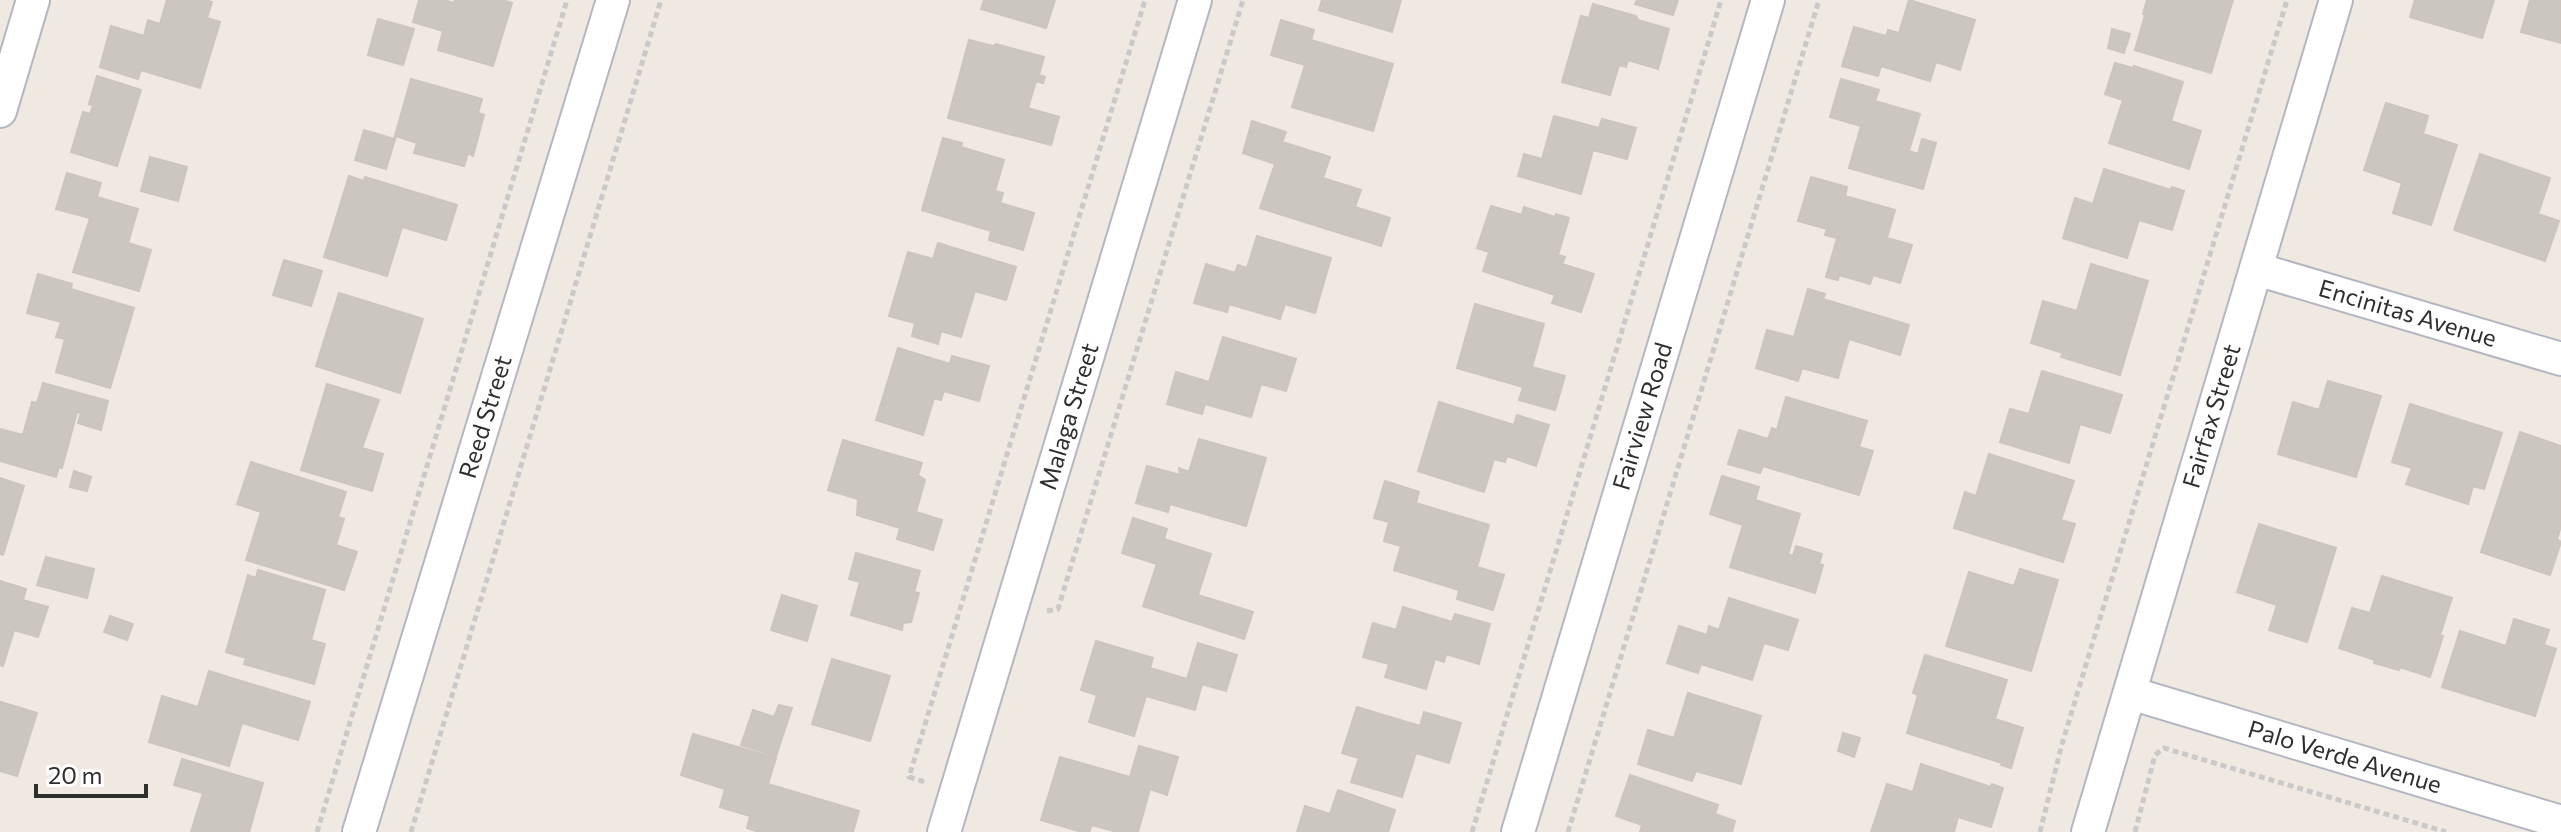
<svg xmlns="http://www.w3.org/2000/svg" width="2561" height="832" font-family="Commissioner,sans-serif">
<rect width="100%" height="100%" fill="#efe9e1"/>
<path fill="#cbc7bf" stroke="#cbc5ba" stroke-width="2" d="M167 0H205L212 2 207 18 220 22 200 88 141 70 138 79 100 67 111 26 144 36 148 20 160 24Z
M419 0H443L454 3 455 0H502L512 3 493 66 438 50 443 31 413 22Z
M984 0H1055L1046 28 981 9Z
M1322 0H1401L1392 32 1319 10Z
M1637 0H1678L1673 15 1635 4Z
M1909 0 1975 20 1960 70 1936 62 1930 81 1881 66 1878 76 1842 66 1854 27 1886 36 1888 30 1899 33Z
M2147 0H2233L2211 73 2135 50 2145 15 2143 14Z
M2415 0H2494L2482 38 2410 17Z
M2530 0H2561V43L2521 32Z
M1593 4 1636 16 1638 20 1669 29 1658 69 1628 60 1626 67 1619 65 1610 95 1562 82 1581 16 1589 18Z
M378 19 414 29 403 65 368 55Z
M1281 20 1314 30 1311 40 1393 64 1373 131 1292 107 1305 65 1271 55Z
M2112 29 2130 34 2124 53 2108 48Z
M969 40 993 46 996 44 1044 57 1039 75 1045 77 1043 83 1036 81 1028 108 1059 117 1051 145 948 118Z
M2115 63 2133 68 2134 66 2183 82 2171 121 2201 131 2189 169 2109 143 2123 100 2105 94Z
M97 76 141 90 117 166 71 152 83 112 90 114 93 106 89 104Z
M411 79 482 99 478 113 484 115 473 156 468 153 464 166 414 153 417 143 396 136 386 169 355 160 364 130 394 139Z
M1841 79 1879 90 1875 101 1920 114 1909 151 1918 154 1922 139 1936 143 1923 189 1849 168 1861 126 1830 117Z
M2386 103 2428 116 2423 134 2457 145 2431 225 2393 213 2402 183 2364 170Z
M1554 116 1599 128 1602 119 1636 128 1627 159 1593 150 1581 194 1518 176 1524 154 1542 159Z
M1252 121 1286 132 1282 142 1330 157 1323 178 1361 190 1355 207 1390 218 1381 246 1260 208 1275 164 1243 153Z
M943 138 962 143 961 147 1004 160 995 191 1003 193 1000 203 1034 213 1023 250 989 240 991 231 922 210Z
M2480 154 2550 178 2538 214 2559 221 2545 261 2454 230Z
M150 157 187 167 178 201 141 191Z
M2104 169 2171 190 2172 187 2184 191 2172 230 2139 220 2127 258 2063 238 2075 198 2093 204Z
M67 173 101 183 97 197 138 209 128 243 151 250 139 291 73 272 90 218 56 209Z
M349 176 364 181 365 177 457 205 446 240 402 227 387 276 324 257Z
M1811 177 1847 187 1845 196 1895 210 1887 238 1912 245 1900 283 1873 275 1870 284 1839 275 1838 280 1826 277 1837 238 1825 235 1827 229 1798 221Z
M1491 206 1522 215 1524 207 1555 217 1556 214 1569 218 1558 255 1565 257 1562 264 1594 274 1581 312 1552 303 1555 295 1483 271 1489 252 1477 248Z
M1257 236 1331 258 1315 313 1285 304 1280 319 1229 304 1227 312 1194 303 1206 264 1235 273 1238 265 1247 268Z
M938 243 1016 267 1006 300 975 291 961 337 941 331 938 344 912 336 915 323 889 316 908 252 933 259Z
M284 260 322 271 311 306 273 295Z
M2091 264 2148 281 2120 375 2061 357 2063 353 2031 343 2043 301 2077 311Z
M38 274 72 284 71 289 134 308 110 388 56 372 65 339 56 337 61 322 27 313Z
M1808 289 1825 294 1823 299 1909 325 1900 355 1849 339 1838 378 1802 368 1798 381 1756 368 1767 330 1794 337Z
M339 293 423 319 400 393 316 366Z
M1475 304 1544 324 1532 367 1565 376 1555 410 1519 400 1523 387 1457 368Z
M1223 337 1296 359 1286 391 1261 384 1251 417 1205 404 1202 414 1167 404 1176 372 1209 382Z
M898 348 950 364 952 356 989 366 979 401 944 391 941 400 934 398 923 435 876 420Z
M2042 371 2122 395 2110 433 2080 424 2069 463 2000 442 2010 409 2029 414Z
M2328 381 2381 396 2356 477 2278 454 2293 402 2319 410Z
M43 383 108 401 101 430 78 423 81 413 77 412 62 468 59 467 56 477 0 461V429L23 435 32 402 37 403Z
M327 384 379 400 362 448 383 454 372 491 301 470Z
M1786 397 1867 421 1859 447 1873 451 1859 495 1763 466 1760 473 1728 464 1739 430 1768 439 1772 428 1777 430Z
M1439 402 1514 425 1517 415 1549 425 1536 466 1507 456 1505 462 1494 459 1484 492 1418 471Z
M2410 404 2502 433 2484 489 2473 486 2468 504 2406 484 2412 468 2392 462Z
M2520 432 2561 446V526L2557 539 2561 542 2550 575 2481 552Z
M1199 439 1266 458 1246 526 1170 504 1168 512 1136 503 1147 466 1180 475 1179 468 1189 472Z
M843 440 922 463 918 475 925 480 916 512 942 520 933 550 897 539 900 528 857 515 858 499 828 490Z
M1989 454 2074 481 2061 520 2075 524 2063 562 1954 528 1965 492 1976 496Z
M251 462 346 492 338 517 344 519 336 545 357 552 344 590 246 560 261 512 237 504Z
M74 471 91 477 87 491 70 487Z
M1722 476 1759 487 1755 500 1800 514 1788 554 1793 556 1796 546 1822 554 1819 564 1823 565 1815 593 1730 567 1743 525 1710 514Z
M0 478 24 486 3 555 0 554Z
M1385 481 1419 492 1416 503 1489 525 1477 567 1504 575 1493 610 1457 599 1459 590 1394 570 1401 546 1384 541 1389 522 1374 518Z
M1133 518 1167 529 1164 539 1211 554 1198 595 1253 612 1244 639 1143 606 1157 564 1122 553Z
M2259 524 2336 548 2307 642 2269 630 2277 605 2237 592Z
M856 553 920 571 914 592 919 593 911 622 903 623 902 630 851 615 860 582 849 579Z
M46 557 94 569 87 598 37 585Z
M2020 569 2058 580 2031 671 1946 646 1969 572 2014 586Z
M258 570 325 590 311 640 325 644 314 684 244 664 246 658 226 652 248 575 256 578Z
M2382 576 2452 598 2440 635 2443 636 2430 677 2400 667 2399 670 2374 663 2375 660 2339 648 2352 608 2370 613Z
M0 581 26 589 23 600 48 607 38 637 14 630 3 666 0 665Z
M782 595 817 606 807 641 771 630Z
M1729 598 1798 620 1788 650 1764 643 1752 680 1701 664 1698 673 1667 663 1679 626 1707 635 1709 626 1719 630Z
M1403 607 1452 622 1455 614 1490 624 1479 664 1446 654 1444 662 1435 659 1426 689 1385 677 1389 664 1363 657 1373 623 1396 630Z
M110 616 133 624 127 640 104 632Z
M2514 619 2549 630 2544 645 2556 649 2535 716 2442 687 2460 631 2506 646Z
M1096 641 1153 658 1150 668 1187 679 1198 643 1237 655 1226 691 1202 684 1195 710 1146 696 1134 736 1089 722 1097 695 1081 690Z
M1925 655 2007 680 1995 719 2023 728 2011 768 2001 765 2002 763 1907 733 1918 695 1913 693Z
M832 659 890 676 870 741 812 724Z
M209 671 310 702 298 740 242 723 229 766 149 742 162 696 198 707Z
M1688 693 1761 716 1741 784 1696 771 1692 781 1638 764 1648 730 1674 738Z
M1 702 37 713 17 776 0 771Z
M779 705 792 708 776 756 741 745 753 710 774 717Z
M1357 707 1420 726 1424 712 1461 723 1449 763 1416 753 1402 797 1351 782 1359 758 1342 753Z
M1843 733 1860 738 1854 757 1838 751Z
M693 734 776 758 768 784 859 811 853 832H759L747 828 750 816 720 807 725 789 681 775Z
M1139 746 1178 757 1167 795 1150 789 1138 832H1117L1092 825 1089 832H1082L1041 820 1060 757 1130 777Z
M182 759 263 783 249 832H191L203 793 174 785Z
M1921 764 1991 787 1992 784 2003 788 1991 827 1958 817 1954 832H1871L1887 784 1913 792Z
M1630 775 1718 805 1715 814 1735 821 1732 832H1640L1642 825 1616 816Z
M1338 790 1395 810 1388 832H1297L1305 806 1330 814Z"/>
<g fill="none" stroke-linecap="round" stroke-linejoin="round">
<defs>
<g id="street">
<path d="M0 111 33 0"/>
<path id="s1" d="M2256 269 2561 359"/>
<path id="s2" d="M2130 693 2561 822"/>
<path id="s3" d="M359 832 613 0"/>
<path id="s4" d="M944 832 1195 0"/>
<path id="s5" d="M1518 832 1768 0"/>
<path id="s6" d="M2088 832 2336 0"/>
</g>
</defs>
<use href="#street" stroke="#b4b7c1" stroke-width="36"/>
<path stroke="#c9c9c9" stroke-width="5" stroke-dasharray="6 4" stroke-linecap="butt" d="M1047 611 1058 609 1243 0
M921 783 922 781 909 777 1145 0
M317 832 567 0
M411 832 661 0
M1472 832 1721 0
M1568 832 1819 0
M2040 832 2062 744 2287 0
M2135 832 2155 755 2164 748 2446 832"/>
<use href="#street" stroke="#fff" stroke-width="32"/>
</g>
<g text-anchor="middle" stroke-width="6" stroke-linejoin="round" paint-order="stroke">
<g font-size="24" fill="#2e2e2e" stroke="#fff">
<text dy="8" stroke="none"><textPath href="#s1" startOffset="158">Encinitas Avenue</textPath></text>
<text dy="8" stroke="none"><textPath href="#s3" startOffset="434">Reed Street</textPath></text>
<text dy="8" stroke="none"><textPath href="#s4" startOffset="434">Malaga Street</textPath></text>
<text dy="8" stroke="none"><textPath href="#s5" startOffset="434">Fairview Road</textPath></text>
<text dy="8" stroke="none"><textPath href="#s6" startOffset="434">Fairfax Street</textPath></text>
<text dy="8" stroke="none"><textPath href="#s2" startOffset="224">Palo Verde Avenue</textPath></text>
</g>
</g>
<path d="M36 784v12h110v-12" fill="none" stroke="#2e2e2e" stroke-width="4"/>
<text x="48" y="784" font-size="24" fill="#2e2e2e" stroke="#ffffff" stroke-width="6" paint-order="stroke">20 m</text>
</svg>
